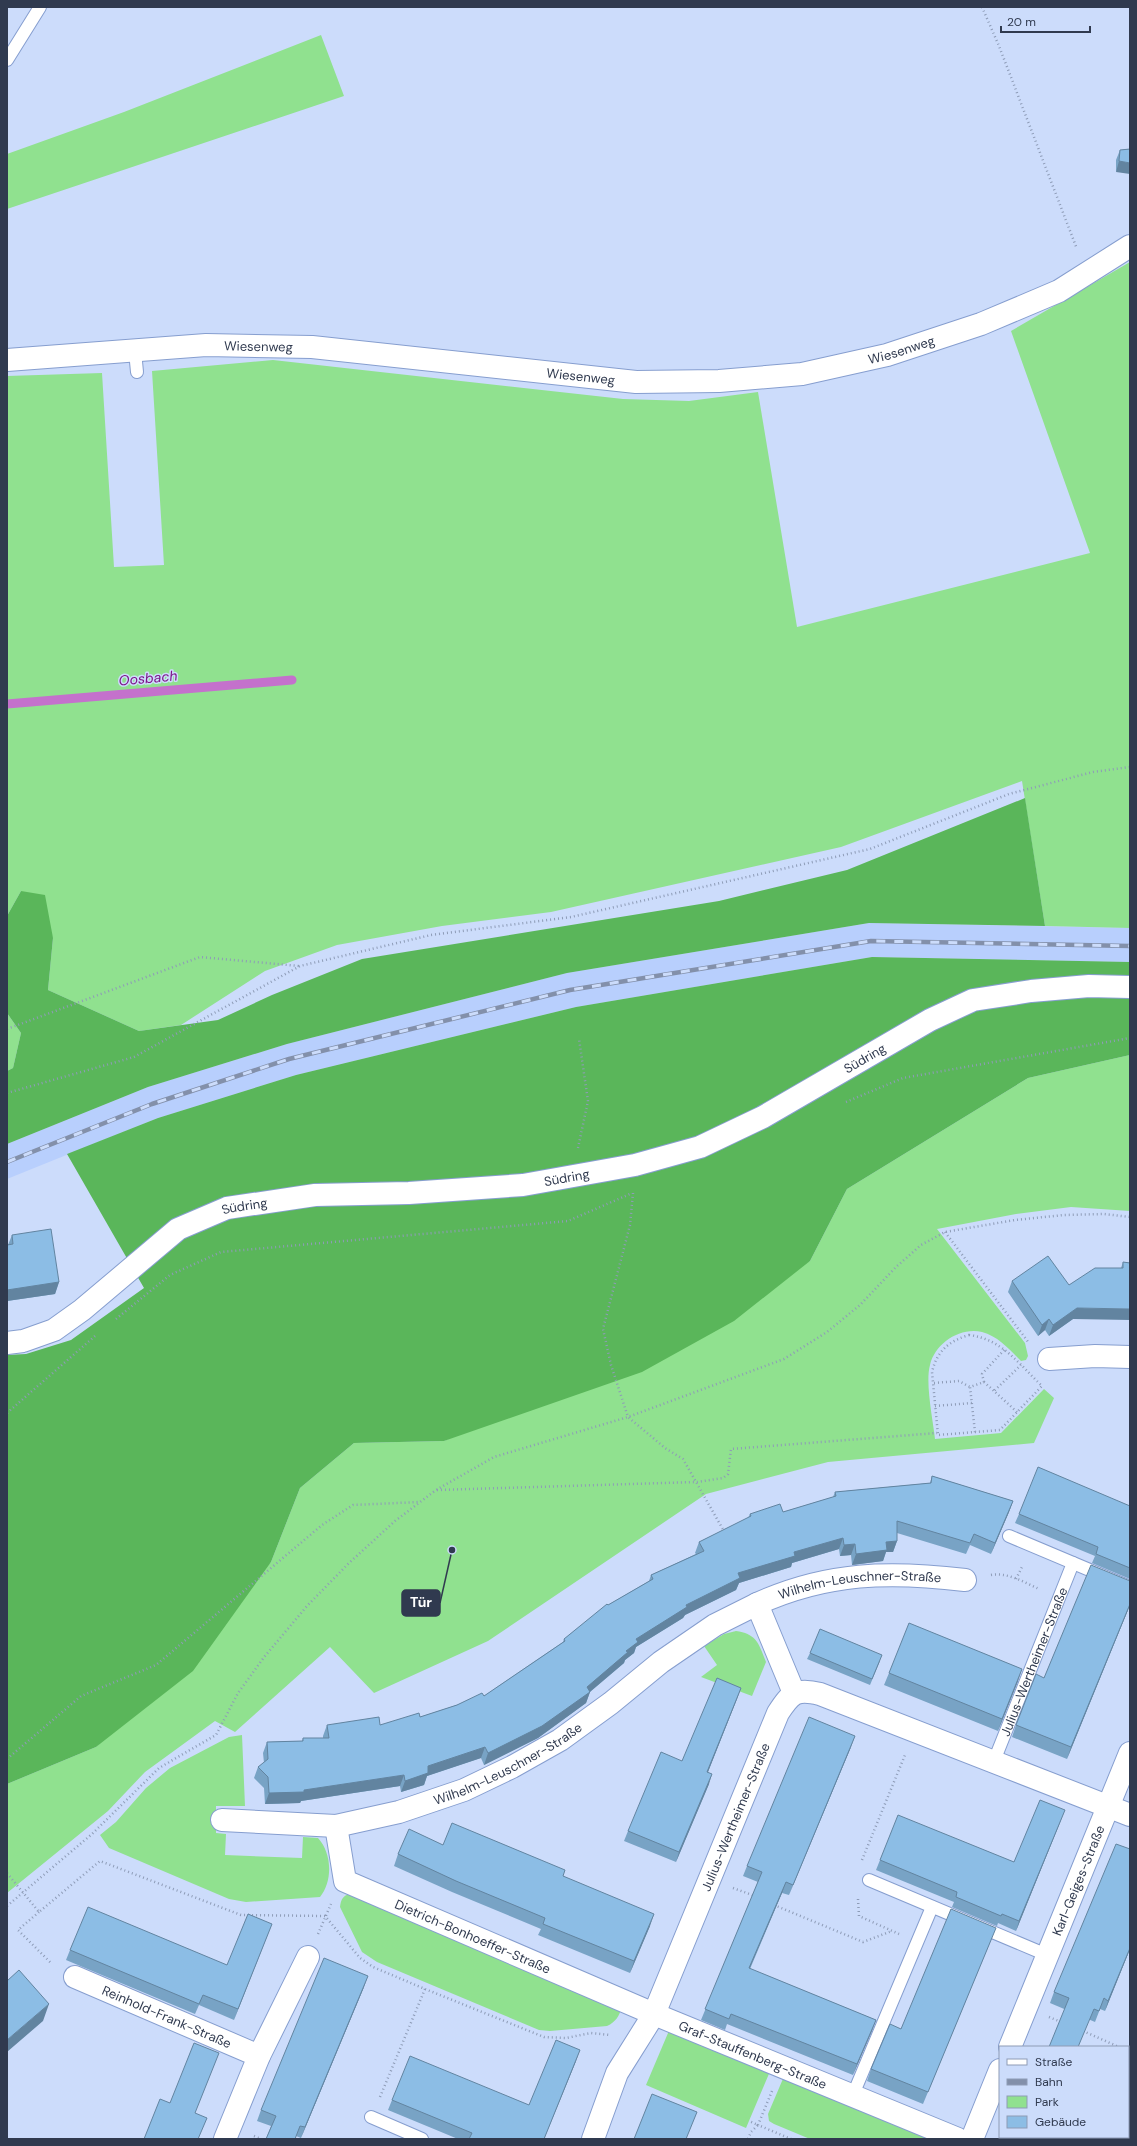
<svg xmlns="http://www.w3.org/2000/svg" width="1137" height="2146" font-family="'DM Sans',sans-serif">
<rect width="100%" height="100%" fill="#ccdcfb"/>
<path fill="#b8cffd" d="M869 923 1130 928V962L872 957 576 1007 296 1075 158 1118 7 1179V1144L148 1087 287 1044 567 973Z"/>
<path fill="#90e18f" d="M321 35 344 96 7 209V154L124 112Z
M1130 262V928L1045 926 1022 781 841 847 551 912 442 926 337 945 265 971 181 1025 139 1031 48 990 53 938 21 891 7 916V376L102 373 114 567 164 565 152 371 273 360 623 399 689 401 758 392 797 627 1090 553 1011 331Z
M7 1013 21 1033 13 1068 7 1071Z
M1130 1055V1211L1071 1207 1016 1214 937 1229 1025 1343 1028 1356 1026 1360 1021 1361C1010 1350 998 1336 982 1332 959 1327 935 1344 930 1365 925 1383 933 1420 935 1439L1001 1433 1044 1389 1054 1398 1034 1443 828 1462 706 1494 488 1641 374 1693 330 1647 235 1732 215 1721 145 1772 108 1811 7 1893V1784L96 1747 271 1562 300 1488 354 1443 444 1441 810 1261 847 1189 1028 1078Z
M736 1631C757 1634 759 1644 766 1662L752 1696 701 1677 717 1665 704 1646 724 1634Z
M242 1735 245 1806H216V1833L226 1834 225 1855 302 1858 303 1837 318 1838C332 1853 333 1881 320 1897L246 1902 229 1899 109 1848 100 1835 116 1822 146 1788 170 1768 229 1737Z
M351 1894 622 2007C619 2016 616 2022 607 2026L550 2031 539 2030 377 1962 362 1952 340 1907C341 1899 343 1895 351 1894Z
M671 2026 771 2069 746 2128 646 2085Z
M785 2074 937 2139H810L774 2124 769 2121 768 2114Z"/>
<path fill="#5ab65a" d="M1025 798 1045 926 869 923 567 973 287 1044 148 1087 7 1144V1071L13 1068 21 1033 7 1013V916L21 891 45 895 53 938 48 990 139 1031 218 1020 272 995 362 959 719 901 847 870Z
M872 957 1130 962V1055L1028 1078 847 1189 810 1261 734 1321 642 1372 444 1441 354 1443 300 1488 271 1562 193 1671 96 1747 7 1784V1355L26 1354 71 1340 144 1288 67 1154 158 1118 296 1075 576 1007Z"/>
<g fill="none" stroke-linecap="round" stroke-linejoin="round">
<path stroke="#c471cc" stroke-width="9" d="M7 704 292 680"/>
<defs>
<g id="service">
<path d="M7 60 40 7"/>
<path d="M135 351 137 372"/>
<path d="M1009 1536 1130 1587"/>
<path id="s1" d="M994 1761 1073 1563"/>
<path d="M869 1880 1047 1955"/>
<path d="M852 2097 932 1907"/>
<path d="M371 2117 422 2139"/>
</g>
<g id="minor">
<path id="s2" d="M7 360 206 345 312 347 636 382 719 381 802 374 887 355 981 324 1059 291 1130 246"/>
<path id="s3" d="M7 1343 23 1341 54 1330 82 1310 178 1229 227 1208 315 1195 409 1193 523 1185 635 1165 700 1147 763 1117 930 1020 973 1000 1031 991 1089 986 1130 987"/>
<path d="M1049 1359 1095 1356 1130 1357"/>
<path id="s4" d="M757 1604C827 1572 890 1571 965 1580"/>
<path id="s5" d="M222 1820 336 1826 399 1812 464 1790 512 1767 560 1740 611 1703 661 1662 715 1625 757 1604 794 1693"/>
<path id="s6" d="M336 1826 345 1881 654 2014 958 2139"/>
<path id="s7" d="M75 1977 259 2056"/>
<path id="s8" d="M1010 2047 1130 1753"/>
<path d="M225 2139 259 2056 308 1957"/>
<path id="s9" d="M593 2139 617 2073 654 2014 778 1713C791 1693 796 1688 820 1694L1130 1815"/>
<path d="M972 2139 1000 2070"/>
</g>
</defs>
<use href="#service" stroke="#869ecf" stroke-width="14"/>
<use href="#minor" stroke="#869ecf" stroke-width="24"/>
<path stroke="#8e9cb7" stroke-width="2.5" stroke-dasharray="1 3" stroke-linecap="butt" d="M982 7 999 46 1077 249
M7 1029 200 957 299 966
M7 1093 134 1057 300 966 431 935 571 917 870 849 1009 794 1093 772 1130 767
M846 1102 903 1078 1130 1038
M578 1148 588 1101 579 1039
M633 1193 630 1225 603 1329 611 1365 628 1417 665 1448 683 1459 725 1533
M945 1232 1029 1343
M116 1319 170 1275 221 1252 568 1221 630 1194
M969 1335C1002 1339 1019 1364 1042 1386L1000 1430 938 1435 932 1372C937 1351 949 1341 969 1335Z
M984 1382 982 1374 1005 1349
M934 1383 959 1381 970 1387
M935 1406 972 1403
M1017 1412 994 1391 1021 1365
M7 1413 95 1336
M975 1432 970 1387 984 1382 994 1391
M437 1490 697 1482 723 1478 728 1474 731 1449 937 1433
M991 1575C1007 1572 1024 1582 1039 1589
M1016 1579 1023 1565
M7 1759 81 1696 156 1665 322 1525 353 1505 420 1502
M862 1860 905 1755
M7 1873 39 1912 100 1861 241 1915 325 1916 360 1958 373 1967 425 1989 544 2037 566 2038 591 2033 610 2035
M733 1888 755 1896
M858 1899 859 1916 899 1934
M774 1905 863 1942 892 1931
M7 1906 92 1834 159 1768 216 1735 238 1693 265 1656 307 1606 349 1563 395 1521 436 1490 494 1457 628 1417 784 1359 827 1332 860 1305 896 1267 921 1245 945 1232 1015 1220 1064 1215 1104 1214 1130 1217
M39 1912 18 1930 52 1964
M318 1934 331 1904
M1049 2017 1061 2022
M1083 2031 1119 2047
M1128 2051 1130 2052
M772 2091 758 2125 791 2139
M380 2097 425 1989
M254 2136 261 2139
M748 2139 751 2132 758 2125 749 2121"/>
<use href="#service" stroke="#fff" stroke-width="12"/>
<use href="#minor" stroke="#fff" stroke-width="22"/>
<defs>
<path id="rail" d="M7 1162 152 1104 289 1059 570 990 871 941 1130 946"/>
</defs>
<use href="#rail" stroke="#8390aa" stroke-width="4.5"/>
<use href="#rail" stroke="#ccdcfb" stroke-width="3" stroke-dasharray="9" stroke-linecap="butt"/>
</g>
<path fill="#78a3c5" d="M1130 149 1116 172V160L1120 150Z
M12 1235 59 1282 55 1294 7 1301V1245H8Z
M1123 1262 1130 1263 1073 1319 1049 1336 1045 1330 1038 1336 1008 1292 1012 1281 1069 1285 1121 1268Z
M932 1476 1013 1501 1009 1512 991 1554 970 1545 966 1554 897 1533V1541L893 1552H886L883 1561 852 1565 851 1555 840 1556 839 1549 792 1563 791 1567 739 1583 736 1590 685 1615 683 1618 636 1647 634 1653 625 1660 624 1663 590 1692 586 1703 538 1738 484 1765 481 1758 427 1776 424 1785 401 1792 400 1786 301 1801 300 1803 265 1804 264 1788 254 1778 258 1767 264 1763 263 1753 267 1742 302 1741 303 1738H323V1736L327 1725H380L420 1717 484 1696 563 1642 564 1639 608 1605 649 1581 651 1575 696 1554 695 1553 699 1542 748 1518 750 1514 783 1512 833 1497 835 1492 930 1483Z
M1130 1506V1579L1092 1563 1095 1556 1015 1523 1019 1514Z
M1130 1605 1067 1759 1012 1737 1016 1725 1044 1678Z
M810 1653 880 1661 870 1685 807 1659Z
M889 1673 1018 1681 998 1731 884 1685Z
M741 1688 708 1772 709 1784 676 1862 624 1841 628 1831 682 1761Z
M851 1747 789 1895 782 1893 750 1969 876 2020 853 2075 727 2024 725 2030 701 2020 758 1882 743 1876 747 1866Z
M1061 1820 1016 1931 998 1923 997 1926 952 1907 954 1902 876 1870 880 1860 1014 1862Z
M443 1845 563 1876 650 1926 630 1973 538 1935 541 1929 452 1892 394 1866 398 1854Z
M1130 1849V1949L1105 2011 1100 2009 1095 2022 1050 2003 1054 1992Z
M268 1934 234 2020 199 2005 195 2014 66 1960 70 1950 227 1965Z
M991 1940 923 2104 867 2081 871 2069 901 2029Z
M364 1987 301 2138 296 2136 295 2139H266L271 2126 257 2121 261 2110Z
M576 2061 544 2139H458L388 2110 392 2100 529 2105Z"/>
<path fill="#6284a0" d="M1119 161 1130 163V174L1116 172Z
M59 1282 55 1294 7 1301V1290Z
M1077 1308 1130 1309V1320L1073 1319 1049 1336 1053 1325Z
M1049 1319 1045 1330 1038 1336 1042 1325Z
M1013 1501 1009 1512 991 1554 995 1543Z
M843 1538 839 1549 792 1563 791 1567 739 1583 736 1590 685 1615 683 1618 636 1647 634 1653 625 1660 624 1663 585 1696 590 1692 586 1703 538 1738 484 1765 488 1753 587 1687 626 1651 636 1639 686 1605 738 1573 794 1552Z
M897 1541 893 1552H886L883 1561 852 1565 856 1554 886 1542Z
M855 1544 851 1555 840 1556 844 1545Z
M1130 1604V1605L1067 1759 1071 1747Z
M1022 1669 1018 1681 998 1731 1002 1719Z
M741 1688 737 1699 704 1782 707 1772Z
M855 1736 851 1747 789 1895 793 1885Z
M485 1747 481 1758 427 1776 424 1785 401 1792 405 1781 428 1766Z
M712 1774 709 1784 676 1862 679 1852Z
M404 1775 400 1786 301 1801 300 1803 265 1804 269 1793 304 1790Z
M1065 1810 1061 1820 1016 1931 1019 1921Z
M786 1882 782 1893 745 1979 749 1968Z
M654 1914 650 1926 630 1973 634 1961Z
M272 1924 268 1934 234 2020 238 2009Z
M1130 1948V1949L1105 2011 1108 2001Z
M368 1976 364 1987 301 2138 305 2127Z
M49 2004 43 2021 7 2052V2040Z
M876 2020 872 2031 853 2075 857 2064Z
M580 2050 576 2061 544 2139Z"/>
<path fill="#8cbde5" stroke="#6284a0" d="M1130 149V163L1119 161 1120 150Z
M51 1229 59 1282 7 1290V1245L13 1244 12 1235Z
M1048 1256 1069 1285 1095 1268H1123V1262L1130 1263V1309L1077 1308 1053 1325 1049 1319 1042 1325 1012 1281Z
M1038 1467 1130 1506V1568L1096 1554 1098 1547 1019 1514Z
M932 1476 1013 1501 995 1543 974 1534 970 1543 897 1521V1541L886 1542 887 1550 856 1554 855 1544 844 1545 843 1538 794 1552 795 1556 738 1573 740 1578 686 1605 687 1607 636 1639 638 1642 626 1651 628 1652 587 1687 590 1692 542 1726 488 1753 485 1747 428 1766V1773L405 1781 404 1775 304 1790V1792L269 1793 268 1777 258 1767 268 1759 267 1742 303 1741V1738H329L327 1725 379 1717 380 1725 419 1713 420 1717 457 1705 482 1693 484 1696 565 1641 564 1639 607 1604 608 1605 653 1579 651 1575 704 1551 699 1542 751 1516 750 1514 780 1504 783 1512 836 1496 835 1492 931 1483Z
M1091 1565 1130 1581V1604L1071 1747 1016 1725 1036 1674 1044 1678Z
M909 1623 1022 1669 1002 1719 889 1673Z
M820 1629 882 1655 872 1679 810 1653Z
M717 1678 741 1688 707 1772 712 1774 679 1852 628 1831 661 1752 682 1761Z
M809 1717 855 1736 793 1885 786 1882 749 1968 876 2020 857 2064 731 2014 729 2019 705 2009 762 1872 747 1866Z
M1040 1800 1065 1810 1019 1921 1002 1914 1001 1916 956 1897 957 1892 880 1860 898 1815 1014 1862Z
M452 1823 565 1870 563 1876 654 1914 634 1961 543 1924 545 1918 456 1881 398 1854 409 1829 443 1845Z
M1116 1844 1130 1849V1948L1108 2001 1104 1998 1099 2011 1094 2009 1078 2047H1049L1069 1998 1054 1992Z
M88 1907 227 1965 248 1914 272 1924 238 2009 203 1995 199 2004 70 1950Z
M951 1909 996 1928 928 2092 871 2069 890 2024 901 2029Z
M324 1958 368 1976 305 2127 300 2126 295 2139H266L276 2116 261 2110Z
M19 1970 49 2004 7 2040V1981Z
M556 2040 580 2050 544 2139H469L472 2133 392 2100 410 2056 529 2105Z
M194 2043 219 2053 195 2113 207 2118 198 2139H144L160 2099 170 2103Z
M652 2094 697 2112 686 2139H634Z
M1128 2120 1130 2121V2139H1010L1011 2137H1128Z"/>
<g text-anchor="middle" stroke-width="3" stroke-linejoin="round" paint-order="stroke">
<g font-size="13" fill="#303a4f" stroke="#ccdcfb">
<text dy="5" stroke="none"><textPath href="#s2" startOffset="252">Wiesenweg</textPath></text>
<text dy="5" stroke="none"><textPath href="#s2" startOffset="900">Wiesenweg</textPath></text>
<text dy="5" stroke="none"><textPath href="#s2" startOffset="576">Wiesenweg</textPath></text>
<text dy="5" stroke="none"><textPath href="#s3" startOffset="928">Südring</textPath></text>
<text dy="5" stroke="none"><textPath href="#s3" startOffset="604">Südring</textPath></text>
<text dy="5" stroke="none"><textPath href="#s3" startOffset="280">Südring</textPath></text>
<text dy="5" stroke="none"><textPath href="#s4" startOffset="106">Wilhelm-Leuschner-Straße</textPath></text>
<text dy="5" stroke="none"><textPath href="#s1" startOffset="107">Julius-Wertheimer-Straße</textPath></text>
<text dy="5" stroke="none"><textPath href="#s5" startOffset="298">Wilhelm-Leuschner-Straße</textPath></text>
<text dy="5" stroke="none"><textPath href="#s9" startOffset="353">Julius-Wertheimer-Straße</textPath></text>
<text dy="5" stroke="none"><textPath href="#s8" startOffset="180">Karl-Geiges-Straße</textPath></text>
<text dy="5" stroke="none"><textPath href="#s6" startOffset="195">Dietrich-Bonhoeffer-Straße</textPath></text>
<text dy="5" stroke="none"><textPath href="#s7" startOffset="100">Reinhold-Frank-Straße</textPath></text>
<text dy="5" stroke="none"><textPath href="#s6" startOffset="499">Graf-Stauffenberg-Straße</textPath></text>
</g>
<g font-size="14" font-style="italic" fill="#7c1386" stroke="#ccdcfb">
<text transform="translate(148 678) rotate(-5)" y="5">Oosbach</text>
</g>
</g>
<path fill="none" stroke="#303a4f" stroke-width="1.5" d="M452 1550L440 1603"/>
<circle fill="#303a4f" stroke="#ccdcfb" stroke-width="1.5" cx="452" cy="1550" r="4"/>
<rect fill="#303a4f" stroke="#303a4f" stroke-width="1.5" x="402" y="1590" width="38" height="26" rx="4"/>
<g font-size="14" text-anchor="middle" font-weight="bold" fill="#fff">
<text x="421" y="1607">Tür</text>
</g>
<rect width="1137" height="2146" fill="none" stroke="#303a4f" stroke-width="16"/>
<rect x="999" y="2046" width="130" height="92" fill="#ccdcfb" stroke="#8e9bb6"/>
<rect x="1007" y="2059" width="20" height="6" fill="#ffffff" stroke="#8e9bb6"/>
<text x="1035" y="2066" font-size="12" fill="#303a4f">Straße</text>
<rect x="1007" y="2079" width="20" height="6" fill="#8390aa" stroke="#8e9bb6"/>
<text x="1035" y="2086" font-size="12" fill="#303a4f">Bahn</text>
<rect x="1007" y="2096" width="20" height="12" fill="#90e18f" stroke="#8e9bb6"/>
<text x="1035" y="2106" font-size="12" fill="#303a4f">Park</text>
<rect x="1007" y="2116" width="20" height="12" fill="#8cbde5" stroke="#8e9bb6"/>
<text x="1035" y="2126" font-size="12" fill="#303a4f">Gebäude</text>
<path d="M1001 26v6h89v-6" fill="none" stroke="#303a4f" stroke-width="2"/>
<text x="1007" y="26" font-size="12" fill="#303a4f" stroke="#ccdcfb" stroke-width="3" paint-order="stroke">20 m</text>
</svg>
